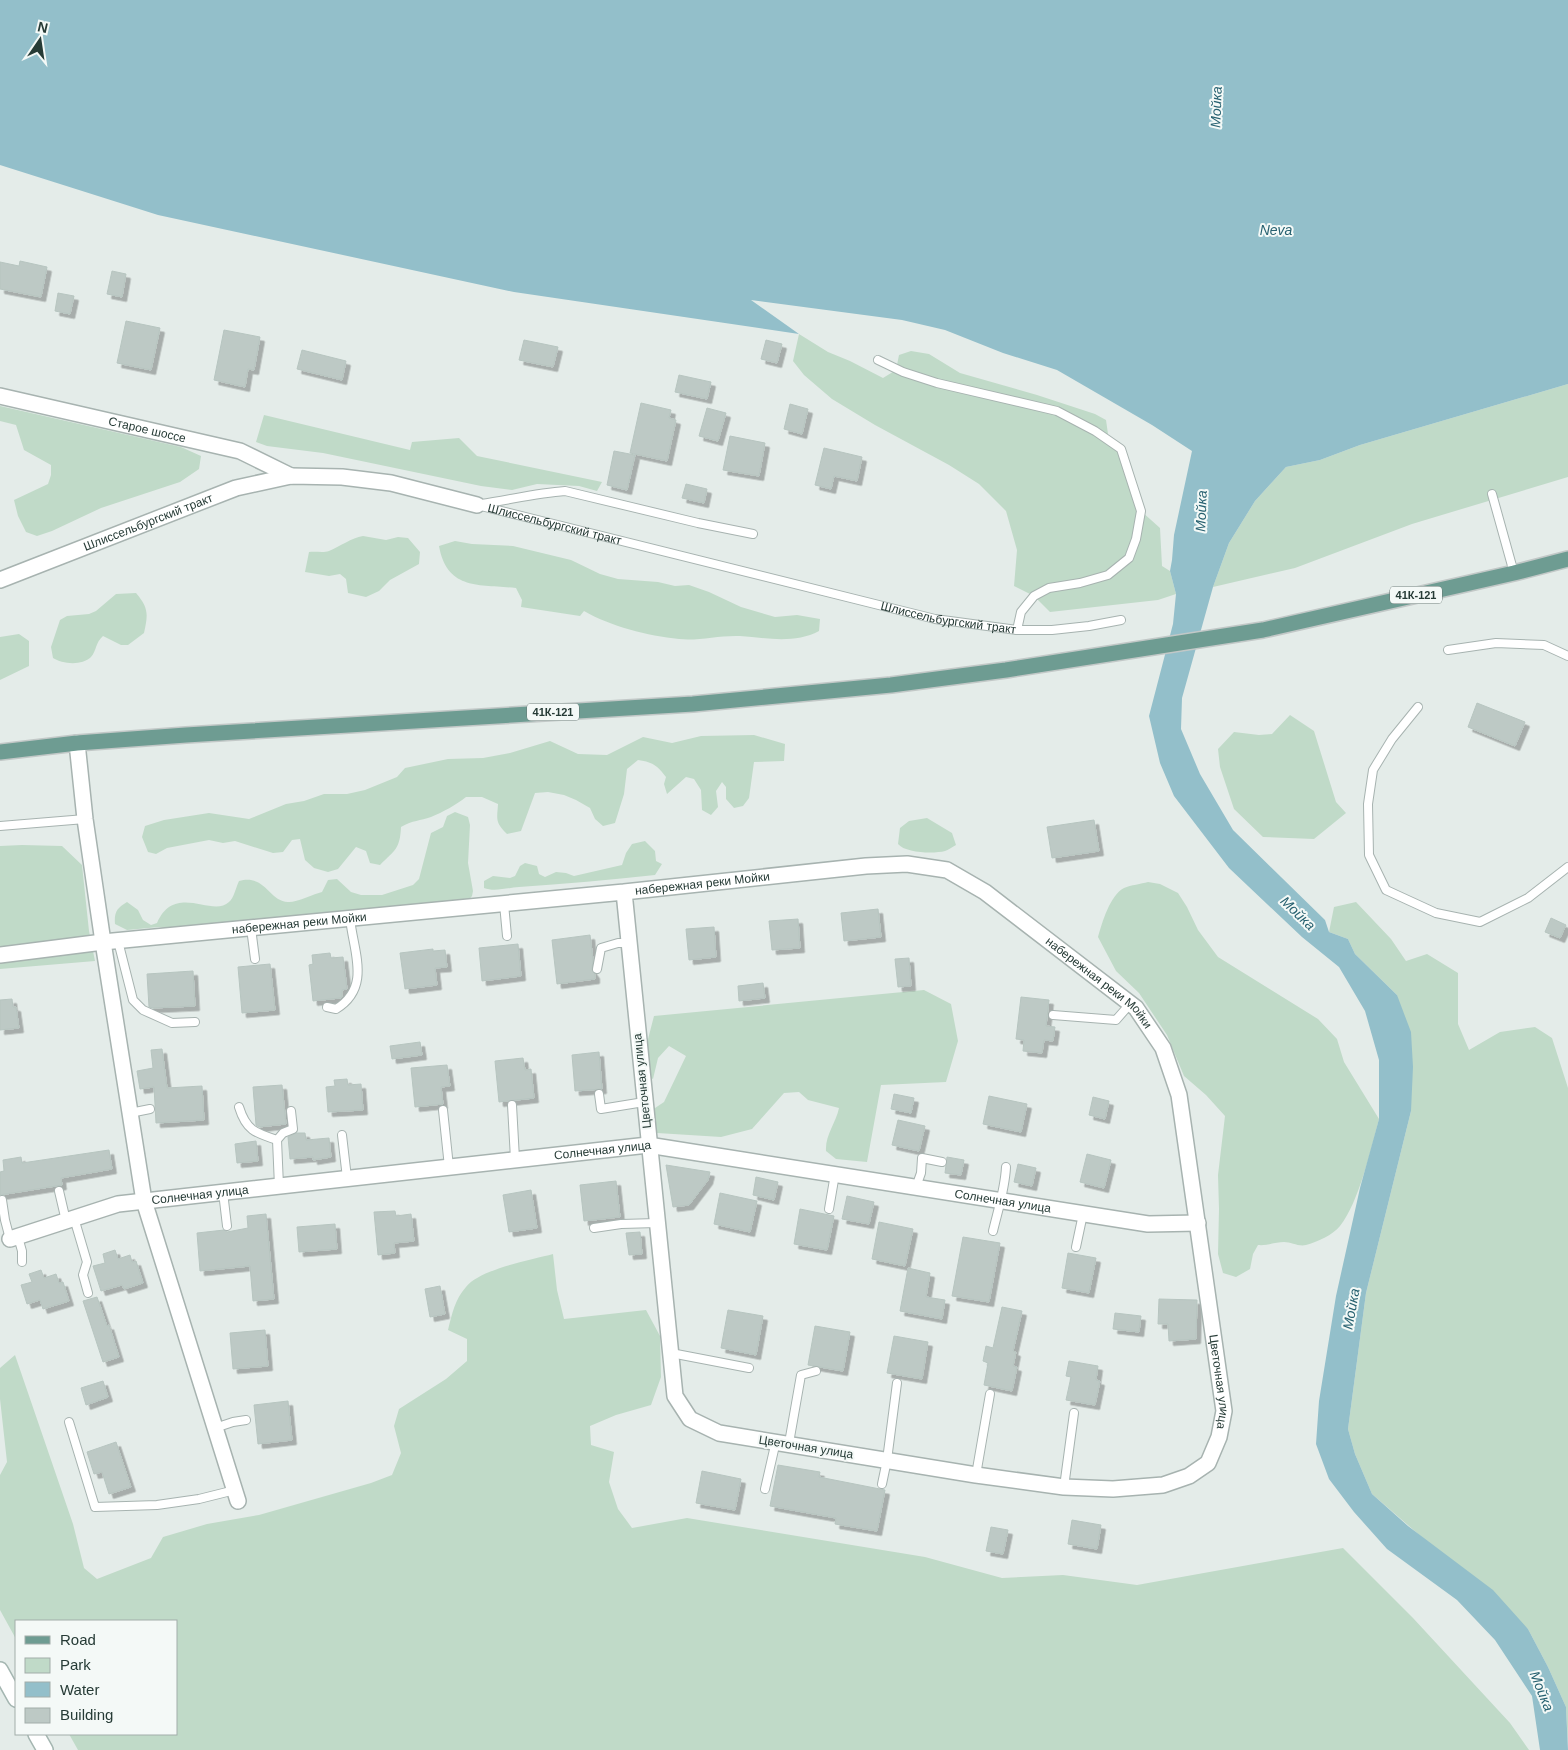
<svg xmlns="http://www.w3.org/2000/svg" width="1568" height="1750" font-family="Helvetica,sans-serif">
<defs>
<filter id="shadow"><feDropShadow dx="4.5" dy="4.5" stdDeviation="0" flood-color="#0004"/></filter>
</defs>
<rect width="100%" height="100%" fill="#e4ece9"/>
<path fill="#c0dac8" d="M799 334 828 352 850 361 883 378 896 370 899 355 911 351 929 354 960 373 1037 395 1095 414 1106 420 1109 441 1121 449 1141 511 1160 528 1162 566 1170 571 1176 594 1158 600 1050 612 1034 596 1014 586 1017 550 1006 511 979 484 949 465 875 425 832 399 804 375 793 361Z
M1568 384V477L1412 524 1295 568 1213 587 1229 543 1255 501 1286 467 1320 460 1360 445Z
M0 406 181 447 201 456 199 469 180 482 101 508 52 531 37 536 26 532 18 516 14 500 48 484 51 475V465L24 450 16 425 0 421Z
M264 415 410 450 412 442 459 438 477 456 602 482 597 491 579 486 537 484 512 490 481 486 323 453 267 446 256 442Z
M363 536 386 540 398 537 408 538 420 552 419 564 390 580 379 591 366 597 348 593 346 579 340 574 329 576 305 572 309 552C316 551 323 553 329 551 341 546 351 538 363 536Z
M455 541 472 544 513 546 571 560 600 574 618 579 658 582 675 586 689 585 709 592 741 607 775 617 797 615 820 619 819 631C795 644 766 638 740 636 720 635 699 641 679 639 648 636 610 626 584 611L580 616 521 607 522 600 516 588C480 584 447 591 439 546Z
M136 593C149 608 148 615 144 633L128 645H121L103 636C95 643 97 650 91 657 82 666 62 664 53 658L51 647 60 620 67 616 89 614 96 611 116 594Z
M19 634 29 641V666L0 680V637Z
M1290 715 1314 731 1336 802 1346 813 1314 839 1263 837 1234 809 1220 767 1218 749 1234 732 1259 735 1272 734Z
M754 735 785 744 784 761 754 762 749 798 743 806 734 808 726 799V787L722 782 716 791 718 807 711 815 702 810 701 790 694 779 686 777 667 794 664 784 666 777C657 765 652 762 638 760L627 769 624 794 615 823 603 826 595 819 590 808 576 800 564 795 548 792 535 793 521 831 507 834C495 822 497 820 498 804L482 797H466C456 805 443 812 431 817 420 821 413 820 401 827 400 849 395 850 380 865L370 863 366 851 356 847 338 869 328 872 314 868 305 860 300 839 292 840 283 852 273 853 235 841 223 843 209 840 167 848 156 854 148 852 142 837 145 826 164 820 209 813 249 819 286 804 304 801 324 794H347L365 790 397 777 405 768 448 759 483 758 510 753 550 741 578 754 607 755 643 737 672 743 701 736Z
M455 812 468 817 470 825 468 863 473 891 472 896 467 902 192 932 159 927 127 930 115 924C114 912 117 908 127 902L138 910 143 920 151 925 157 923C175 882 212 918 229 902 234 898 236 887 239 881 266 874 268 901 288 902 295 903 314 894 322 892L328 880 337 879 351 892 361 895H382L413 885 419 879 431 833 443 827 447 816Z
M927 818 952 833 956 845C952 847 948 850 945 851 934 854 905 853 898 844L900 828 909 821Z
M645 841 655 851 656 861 662 864 655 875C610 880 564 884 519 887 507 888 494 892 484 888V881L493 876 510 878 515 876 520 866 525 863 537 866 539 874 545 877 556 872 566 873 574 876 622 865 626 853 632 844Z
M22 845 62 846 82 865 89 931 95 961 0 969V846Z
M1148 882 1160 884 1178 893 1187 907 1198 930 1218 957 1318 1019 1337 1039 1344 1062 1379 1119C1371 1149 1359 1202 1340 1226 1333 1235 1317 1242 1306 1245 1299 1247 1291 1242 1284 1242 1275 1242 1267 1246 1258 1245L1253 1254 1250 1269 1236 1277 1223 1273 1218 1254 1219 1209 1218 1175 1225 1116 1206 1095 1184 1076 1167 1035 1139 993 1116 971 1098 937C1102 923 1110 895 1124 888 1131 885 1141 884 1148 882Z
M1356 902 1391 939 1406 961 1427 954 1458 973V1024L1469 1050 1500 1032 1535 1027 1552 1038 1568 1088V1746L1566 1707 1548 1667 1528 1629 1372 1494 1355 1454 1348 1429 1366 1293 1411 1111 1397 995 1355 954 1348 939 1329 932 1334 907Z
M924 990 951 1004 958 1041 946 1082 881 1085 867 1162 836 1159 826 1151C825 1135 836 1123 839 1108L808 1100 799 1092 784 1093 752 1129 721 1137 657 1133 653 1122 655 1108 664 1102 686 1056 669 1046 658 1058 653 1079 647 1076V1043L654 1016Z
M553 1254 557 1290 564 1319 646 1310 660 1336 661 1377 651 1405 616 1415 590 1426 591 1445 614 1452 609 1482 618 1509 632 1528 687 1518 925 1557 1002 1578 1063 1575 1137 1585 1343 1548 1413 1618 1510 1723 1529 1750H78L69 1734H176V1621H16V1639L0 1610V1475L7 1462 0 1399V1368L15 1355 73 1524 84 1568 97 1579 151 1558 163 1537 207 1524 259 1515 371 1483 392 1475 401 1453 394 1426 399 1409 446 1379 467 1361V1339L448 1330C452 1314 455 1299 466 1287 480 1269 531 1260 553 1254Z"/>
<path fill="#93bfca" d="M0 0H1568V384L1360 445 1320 460 1286 467 1255 501 1229 543 1213 587 1182 698 1181 729 1200 774 1233 830 1325 920 1329 932 1348 939 1355 954 1397 995 1411 1032 1413 1067 1411 1111 1366 1293 1348 1429 1355 1454 1372 1494 1408 1526 1493 1590 1528 1629 1548 1667 1566 1707 1568 1750H1540L1532 1696 1495 1640 1457 1600 1387 1549 1354 1512 1329 1479 1316 1444 1319 1401 1336 1296 1360 1188 1379 1119V1060L1365 1011 1339 967 1302 937 1229 868 1174 796 1160 763 1149 716 1173 624 1176 594 1170 571 1172 560 1174 535 1192 451 1152 425 1057 370 1003 353 945 330 902 320 751 300 799 334 514 292 158 215 0 165Z"/>
<path fill="#bdc9c5" stroke="#b7c5c0" filter="url(#shadow)" d="M20 261 47 267 41 297 0 289V262L19 266Z
M112 271 126 274 122 297 107 294Z
M58 293 74 296 70 314 55 311Z
M126 321 160 328 151 370 117 363Z
M224 330 260 337 254 370 248 369 245 387 214 380Z
M524 340 558 347 553 367 519 360Z
M766 340 782 344 777 363 761 359Z
M302 350 346 361 342 380 297 369Z
M679 375 711 382 707 399 675 392Z
M641 403 671 410 669 418 676 420 667 461 630 453Z
M790 404 808 409 802 434 784 429Z
M707 408 726 413 718 441 699 436Z
M730 436 765 443 759 476 723 470Z
M824 448 862 457 857 481 834 476 831 489 815 485Z
M614 451 635 455 627 490 607 485Z
M686 484 707 489 704 503 682 498Z
M1477 703 1525 722 1515 746 1468 727Z
M1094 820 1099 851 1052 858 1047 827Z
M878 909 881 937 844 941 841 913Z
M1551 918 1566 925 1560 938 1545 932Z
M798 919 800 948 772 950 769 921Z
M714 927 716 957 689 960 686 929Z
M590 935 593 960 592 970 595 974V979L557 984 552 940Z
M518 944 521 976 482 981 479 948Z
M433 949V951L445 950 447 967 435 968 437 985 405 989 400 953Z
M330 953 331 958 343 957 347 989 342 990V997L340 998 313 1001 309 965 313 964 312 955Z
M909 958 911 986 898 987 895 959Z
M270 964 275 1010 242 1013 238 967Z
M193 971 195 1006 153 1008 149 1007 147 974Z
M763 983 765 998 739 1001 738 986Z
M1021 997 1049 1000 1046 1026 1055 1027 1053 1041 1044 1040 1042 1053 1023 1051 1024 1040 1016 1039Z
M12 999 13 1007H16L19 1028 0 1030V1000Z
M420 1042 422 1055 392 1059 390 1046Z
M162 1049 167 1088 202 1086 204 1120 156 1123 154 1087 140 1089 137 1071 153 1068 151 1050Z
M599 1052 602 1089 575 1091 572 1055Z
M523 1058 525 1070 531 1069 534 1098 499 1102 495 1061Z
M447 1065 450 1086 441 1087 443 1104 415 1107 411 1068Z
M347 1079 348 1085 361 1084 363 1110 328 1112 326 1087 335 1086 334 1080Z
M282 1085 286 1124 259 1127 256 1125 253 1087Z
M894 1094 914 1098 911 1113 891 1109Z
M989 1096 1027 1104 1021 1132 983 1124Z
M1093 1097 1109 1101 1105 1119 1089 1115Z
M898 1120 925 1126 919 1151 892 1145Z
M296 1133H305L306 1140 329 1138 331 1157 313 1160V1157L290 1159 288 1137Z
M256 1141 258 1161 237 1163 235 1144Z
M109 1150 112 1169 61 1178 62 1185 0 1195V1172L4 1171 3 1160 21 1157 22 1163Z
M1087 1154 1111 1160 1104 1188 1080 1182Z
M947 1157 964 1160 961 1175 945 1173Z
M1018 1164 1036 1168 1032 1186 1014 1182Z
M666 1165 710 1172 708 1180 689 1205 673 1207Z
M756 1177 778 1182 774 1200 753 1195Z
M616 1181 620 1217 584 1221 580 1185Z
M531 1190 537 1228 509 1232 503 1195Z
M720 1193 757 1201 750 1232 714 1224Z
M847 1196 874 1202 869 1224 842 1219Z
M800 1209 834 1216 827 1250 794 1244Z
M395 1211 396 1216 411 1214 414 1241 394 1243 395 1253 378 1255 374 1212Z
M266 1214 274 1299 253 1301 250 1266 200 1271 197 1233 224 1230 227 1232 248 1228 247 1216Z
M879 1222 913 1229 905 1266 872 1259Z
M335 1224 337 1249 299 1252 297 1227Z
M640 1232 642 1254 629 1255 626 1233Z
M963 1237 1000 1243 989 1302 952 1296Z
M115 1250 118 1259 130 1255 132 1262 136 1261 143 1283 124 1289 122 1285 101 1291 93 1266 105 1263 103 1254Z
M1068 1253 1096 1258 1089 1293 1062 1288Z
M908 1268 930 1273 926 1297 945 1300 942 1319 900 1311Z
M41 1270 44 1278 56 1274 59 1283 63 1282 69 1301 43 1309 40 1300 27 1304 21 1285 32 1282 29 1274Z
M440 1286 445 1314 430 1317 425 1289Z
M97 1297 107 1326 109 1325 119 1357 103 1362 83 1301Z
M1159 1299 1197 1300 1196 1339 1169 1341 1168 1324H1158Z
M1002 1307 1022 1311 1013 1351 1016 1352 1013 1366 1017 1367 1012 1391 984 1385 988 1363 983 1361 986 1346 993 1348Z
M728 1310 763 1316 756 1355 721 1348Z
M1115 1313 1141 1316 1139 1332 1113 1329Z
M815 1326 850 1332 843 1371 808 1365Z
M265 1330 268 1366 233 1369 230 1333Z
M894 1336 928 1342 922 1379 887 1373Z
M1069 1361 1098 1366 1096 1380 1100 1381 1095 1405 1066 1400 1071 1377 1066 1376Z
M103 1381 108 1397 86 1405 81 1388Z
M288 1401 292 1440 258 1444 254 1405Z
M116 1442 131 1487 109 1494 102 1472 94 1474 87 1452Z
M778 1465 820 1472 819 1477 885 1490 877 1531 835 1524 836 1518 770 1506Z
M702 1471 741 1479 735 1510 696 1503Z
M1072 1520 1101 1525 1097 1549 1068 1544Z
M991 1527 1008 1530 1003 1554 986 1551Z"/>
<g fill="none" stroke-linecap="round" stroke-linejoin="round">
<defs>
<g id="lane">
<path d="M878 360 903 372 937 383 1057 411 1095 431 1121 449 1141 511 1136 539 1129 558 1108 575 1080 583 1049 588 1034 596 1021 612 1017 630"/>
<path d="M1492 494 1514 573"/>
<path d="M481 504C509 500 537 493 565 491L698 523 753 534"/>
<path id="s1" d="M477 505 935 619 1017 630H1052L1089 626 1121 620"/>
<path d="M1448 650 1496 643 1544 645 1568 656"/>
<path d="M1418 707 1392 739 1373 770 1368 804 1369 855 1386 890 1436 913 1480 922 1528 898 1568 867"/>
<path d="M0 826 85 819"/>
<path d="M504 904 507 936"/>
<path d="M251 928 255 959"/>
<path d="M118 941 133 1000 143 1010 172 1023 195 1022"/>
<path d="M597 969 601 948 618 943H629"/>
<path d="M327 1007 336 1009C372 987 353 951 350 918"/>
<path d="M1053 1015 1116 1020 1130 1004"/>
<path d="M599 1094 601 1109 644 1102"/>
<path d="M512 1105 515 1159"/>
<path d="M239 1107C246 1130 255 1133 277 1140"/>
<path d="M443 1110 449 1167"/>
<path d="M130 1113 150 1109"/>
<path d="M342 1135 347 1178"/>
<path d="M279 1186 277 1140 283 1133 293 1129 291 1111"/>
<path d="M916 1187 921 1173 922 1158 942 1162"/>
<path d="M59 1191 66 1221"/>
<path d="M223 1192 227 1226"/>
<path d="M2 1200 5 1220 10 1239"/>
<path d="M829 1209 835 1174"/>
<path d="M74 1218 87 1262 83 1275 88 1293"/>
<path d="M594 1228 621 1224 657 1223"/>
<path d="M993 1231C998 1210 1005 1189 1006 1167"/>
<path d="M18 1237 22 1251V1262"/>
<path d="M1076 1247 1083 1214"/>
<path d="M671 1353 749 1368"/>
<path d="M69 1422 95 1507 157 1505 199 1499 235 1490"/>
<path d="M215 1428 233 1422 246 1420"/>
<path d="M789 1443 801 1375 816 1371"/>
<path d="M976 1475 990 1394"/>
<path d="M882 1484 887 1460 897 1383"/>
<path d="M1064 1487 1074 1413"/>
<path d="M765 1489 776 1441"/>
</g>
<g id="street">
<path id="s2" d="M0 396 240 451 291 476"/>
<path id="s3" d="M0 580 236 488 291 476 342 477 391 483 477 505"/>
<path d="M77 743 85 819 103 942 144 1201 238 1501"/>
<path id="s4" d="M0 955 103 942 624 892 866 866 907 864 947 870 985 892 1136 1008 1163 1048 1179 1095 1224 1411 1219 1437 1208 1463 1189 1476 1163 1485 1113 1489 1064 1487 976 1475 719 1433 690 1419 675 1396 624 892"/>
<path id="s5" d="M10 1239 118 1204 648 1145 1148 1224 1198 1223"/>
</g>
<path id="secondary" d="M0 1670 16 1699
M36 1734 45 1750"/>
<path id="primary" d="M0 752 77 743 186 735 693 704 891 685 1006 670 1263 630 1514 573 1568 559"/>
</defs>
<use href="#lane" stroke="#a7b3b0" stroke-width="10"/>
<use href="#street" stroke="#a7b3b0" stroke-width="18"/>
<use href="#secondary" stroke="#a4b6b1" stroke-width="18"/>
<use href="#primary" stroke="#c2c8c7" stroke-width="18"/>
<use href="#lane" stroke="#fff" stroke-width="8"/>
<use href="#street" stroke="#fff" stroke-width="15"/>
<use href="#secondary" stroke="#fff" stroke-width="15"/>
<use href="#primary" stroke="#6e9c92" stroke-width="15"/>
</g>
<g text-anchor="middle" stroke-width="4" stroke-linejoin="round" paint-order="stroke">
<g fill="#f4f9f7" stroke="#647470" stroke-width="1">
<rect x="1390" y="586.5" width="52" height="17" rx="4"/>
<rect x="527" y="703.5" width="52" height="17" rx="4"/>
</g>
<g font-size="11" font-weight="bold" fill="#263b36">
<text x="1416" y="599">41К-121</text>
<text x="553" y="716">41К-121</text>
</g>
<g font-size="12" fill="#263b36" stroke="#f4f9f7">
<text dy="4" stroke="none"><textPath href="#s2" startOffset="151">Старое шоссе</textPath></text>
<text dy="4" stroke="none"><textPath href="#s3" startOffset="159">Шлиссельбургский тракт</textPath></text>
<text dy="4" stroke="none"><textPath href="#s1" startOffset="80">Шлиссельбургский тракт</textPath></text>
<text dy="4" stroke="none"><textPath href="#s1" startOffset="485">Шлиссельбургский тракт</textPath></text>
<text dy="4" stroke="none"><textPath href="#s4" startOffset="706">набережная реки Мойки</textPath></text>
<text dy="4" stroke="none"><textPath href="#s4" startOffset="301">набережная реки Мойки</textPath></text>
<text dy="4" stroke="none"><textPath href="#s4" startOffset="1142">набережная реки Мойки</textPath></text>
<text transform="translate(642 1081) rotate(-96)" y="4">Цветочная улица</text>
<text dy="4" stroke="none"><textPath href="#s5" startOffset="601">Солнечная улица</textPath></text>
<text dy="4" stroke="none"><textPath href="#s5" startOffset="196">Солнечная улица</textPath></text>
<text dy="4" stroke="none"><textPath href="#s5" startOffset="1006">Солнечная улица</textPath></text>
<text dy="4" stroke="none"><textPath href="#s4" startOffset="1574">Цветочная улица</textPath></text>
<text transform="translate(806 1447) rotate(9)" y="4">Цветочная улица</text>
</g>
<g font-size="14" font-style="italic" fill="#276170" stroke="#f4f9f7">
<text transform="translate(1216 107) rotate(-88)" y="5">Мойка</text>
<text x="1276" y="235">Neva</text>
<text transform="translate(1201 511) rotate(-88)" y="5">Мойка</text>
<text transform="translate(1298 913) rotate(44)" y="5">Мойка</text>
<text transform="translate(1351 1309) rotate(-80)" y="5">Мойка</text>
<text transform="translate(1542 1691) rotate(68)" y="5">Мойка</text>
</g>
</g>
<rect x="15" y="1620" width="162" height="115" fill="#f4f9f7" stroke="#a2adaa"/>
<rect x="25" y="1636" width="25" height="8" fill="#6e9c92" stroke="#a2adaa"/>
<text x="60" y="1645" font-size="15" fill="#263b36">Road</text>
<rect x="25" y="1658" width="25" height="15" fill="#c0dac8" stroke="#a2adaa"/>
<text x="60" y="1670" font-size="15" fill="#263b36">Park</text>
<rect x="25" y="1682" width="25" height="15" fill="#93bfca" stroke="#a2adaa"/>
<text x="60" y="1695" font-size="15" fill="#263b36">Water</text>
<rect x="25" y="1708" width="25" height="15" fill="#bdc9c5" stroke="#a2adaa"/>
<text x="60" y="1720" font-size="15" fill="#263b36">Building</text>
<g transform="translate(40 40) rotate(13)" stroke="#f4f9f7" stroke-width="4" paint-order="stroke">
<path d="M0-4L9 19L0 12L-9 19Z" fill="#263b36"/>
<text y="-8" font-size="14" font-weight="bold" text-anchor="middle" fill="#263b36">N</text>
</g>
</svg>
